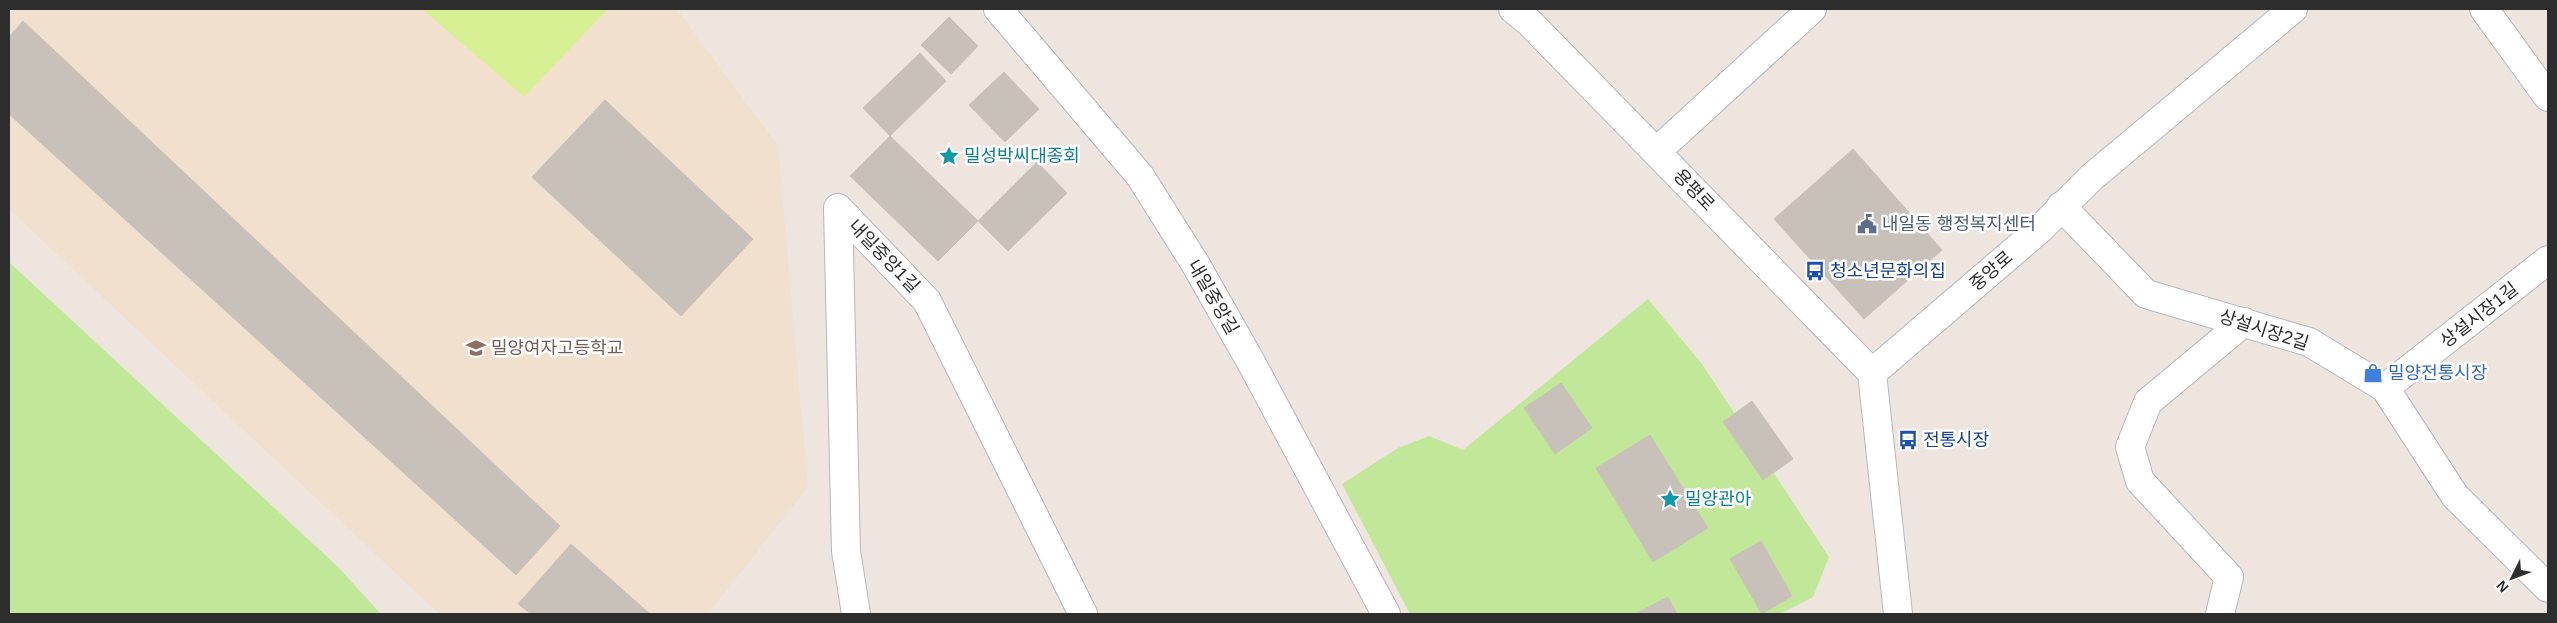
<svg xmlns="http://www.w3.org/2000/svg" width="2557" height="623" font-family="Helvetica,'Noto Sans KR',sans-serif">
<rect width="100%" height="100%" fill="#efe5df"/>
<path fill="#f1e0ce" d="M9 9H677L778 146 808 487 708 614H439L9 209Z"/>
<path fill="#c1e899" d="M9 262 337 566 381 614H9Z
M1648 299 1702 364 1829 557 1813 597 1780 614H1410L1342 484 1398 448 1429 436 1463 450Z"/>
<path fill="#d8f094" d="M422 9H608L524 97Z"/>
<path fill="#c8c1ba" stroke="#cbc1b8" d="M949 17 978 46 951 74 921 45Z
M23 21 560 526 516 575 9 114V37Z
M920 53 946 81 890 136 863 108Z
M1004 72 1039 109 1005 142 969 105Z
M605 100 753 239 681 316 532 177Z
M890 136 978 221 938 261 850 176Z
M1853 149 1942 250 1864 319 1774 219Z
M1037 162 1067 193 1008 251 978 221Z
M1561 383 1592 428 1555 454 1524 408Z
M1752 401 1793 459 1763 480 1723 422Z
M1650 435 1708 528 1653 562 1596 468Z
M1761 541 1792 596 1762 614 1730 559Z
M571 544 650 614H531L518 604Z
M1668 597 1677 614H1637V613Z"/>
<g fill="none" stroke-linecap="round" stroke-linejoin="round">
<defs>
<path id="street" d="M998 9 1140 176 1196 265 1252 364 1386 614
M2484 9 2548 97
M1657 151 1812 9
M2061 206 2146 294 2309 342 2385 388 2455 496 2548 588
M2385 388 2548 260
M856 614 846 551 838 208 927 301 1083 614
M2220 614 2229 577 2140 481 2130 447 2148 402 2244 322"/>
<path id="secondary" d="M1513 9 1530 23 1872 373
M1898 614 1872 373 2040 229 2092 177 2293 9"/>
</defs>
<use href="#street" stroke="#b3b7c1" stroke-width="30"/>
<use href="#secondary" stroke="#b3b7c1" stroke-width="30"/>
<use href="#street" stroke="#fff" stroke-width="28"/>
<use href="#secondary" stroke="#fff" stroke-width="28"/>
</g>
<defs>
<symbol id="sight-bare" viewBox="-9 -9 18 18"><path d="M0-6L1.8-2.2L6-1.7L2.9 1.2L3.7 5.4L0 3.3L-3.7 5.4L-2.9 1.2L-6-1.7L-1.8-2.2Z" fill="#0f9aa8" stroke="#fff" stroke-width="2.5" paint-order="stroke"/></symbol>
<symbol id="civic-bare" viewBox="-9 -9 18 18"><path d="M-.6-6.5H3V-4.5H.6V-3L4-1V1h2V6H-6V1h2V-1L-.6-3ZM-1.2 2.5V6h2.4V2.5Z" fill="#5c6f8a" stroke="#fff" stroke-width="2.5" paint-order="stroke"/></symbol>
<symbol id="bus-bare" viewBox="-9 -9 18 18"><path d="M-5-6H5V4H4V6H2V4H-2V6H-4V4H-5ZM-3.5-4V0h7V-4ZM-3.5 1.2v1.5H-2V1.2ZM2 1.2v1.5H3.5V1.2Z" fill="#1a4fb4" stroke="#fff" stroke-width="2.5" paint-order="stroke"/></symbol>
<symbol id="school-bare" viewBox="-9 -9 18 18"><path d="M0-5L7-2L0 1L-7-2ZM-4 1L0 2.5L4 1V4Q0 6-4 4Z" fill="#8d6e63" stroke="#fff" stroke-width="2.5" paint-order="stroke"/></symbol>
<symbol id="shop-bare" viewBox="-9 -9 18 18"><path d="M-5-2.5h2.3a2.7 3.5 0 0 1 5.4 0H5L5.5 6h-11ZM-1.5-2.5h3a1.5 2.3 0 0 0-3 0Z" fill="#3f7fe0" stroke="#fff" stroke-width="2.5" paint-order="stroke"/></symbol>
</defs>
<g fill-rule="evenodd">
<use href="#sight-bare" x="935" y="142" width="28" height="28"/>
<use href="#civic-bare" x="1853" y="210" width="28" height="28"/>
<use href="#bus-bare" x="1801" y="257" width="28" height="28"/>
<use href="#school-bare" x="462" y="334" width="28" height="28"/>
<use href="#shop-bare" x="2359" y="359" width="28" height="28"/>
<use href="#bus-bare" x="1894" y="426" width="28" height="28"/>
<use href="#sight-bare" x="1656" y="485" width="28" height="28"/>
</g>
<g text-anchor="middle" stroke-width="5" stroke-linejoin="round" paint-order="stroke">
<g font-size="18" fill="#0d838f" stroke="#fff" text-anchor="start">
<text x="964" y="162">밀성박씨대종회</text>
<text x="1685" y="505">밀양관아</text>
</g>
<g font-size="18" fill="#2d2d2d" stroke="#fff">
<text transform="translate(1694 190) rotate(46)" y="6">용평로</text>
<text transform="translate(884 256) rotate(46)" y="6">내일중앙1길</text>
<text transform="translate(1991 271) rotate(-41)" y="6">중앙로</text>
<text transform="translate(1213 297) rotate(60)" y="6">내일중앙길</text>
<text transform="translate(2479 315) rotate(-38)" y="6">상설시장1길</text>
<text transform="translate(2264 330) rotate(18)" y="6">상설시장2길</text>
</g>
<g font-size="18" fill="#4e5e75" stroke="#fff" text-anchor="start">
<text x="1882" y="230">내일동 행정복지센터</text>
</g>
<g font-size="18" fill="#164399" stroke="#fff" text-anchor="start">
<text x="1830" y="277">청소년문화의집</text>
<text x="1923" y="446">전통시장</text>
</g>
<g font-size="18" fill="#785e54" stroke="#fff" text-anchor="start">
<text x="491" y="354">밀양여자고등학교</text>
</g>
<g font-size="18" fill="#366cbe" stroke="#fff" text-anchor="start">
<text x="2388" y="379">밀양전통시장</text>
</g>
</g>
<rect width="2557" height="623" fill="none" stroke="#2d2d2d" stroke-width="20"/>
<g transform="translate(2512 578) rotate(228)" stroke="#ffffff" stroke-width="4" paint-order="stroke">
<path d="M0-4L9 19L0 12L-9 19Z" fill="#2d2d2d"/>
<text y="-8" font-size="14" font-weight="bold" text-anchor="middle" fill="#2d2d2d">N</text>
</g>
</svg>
